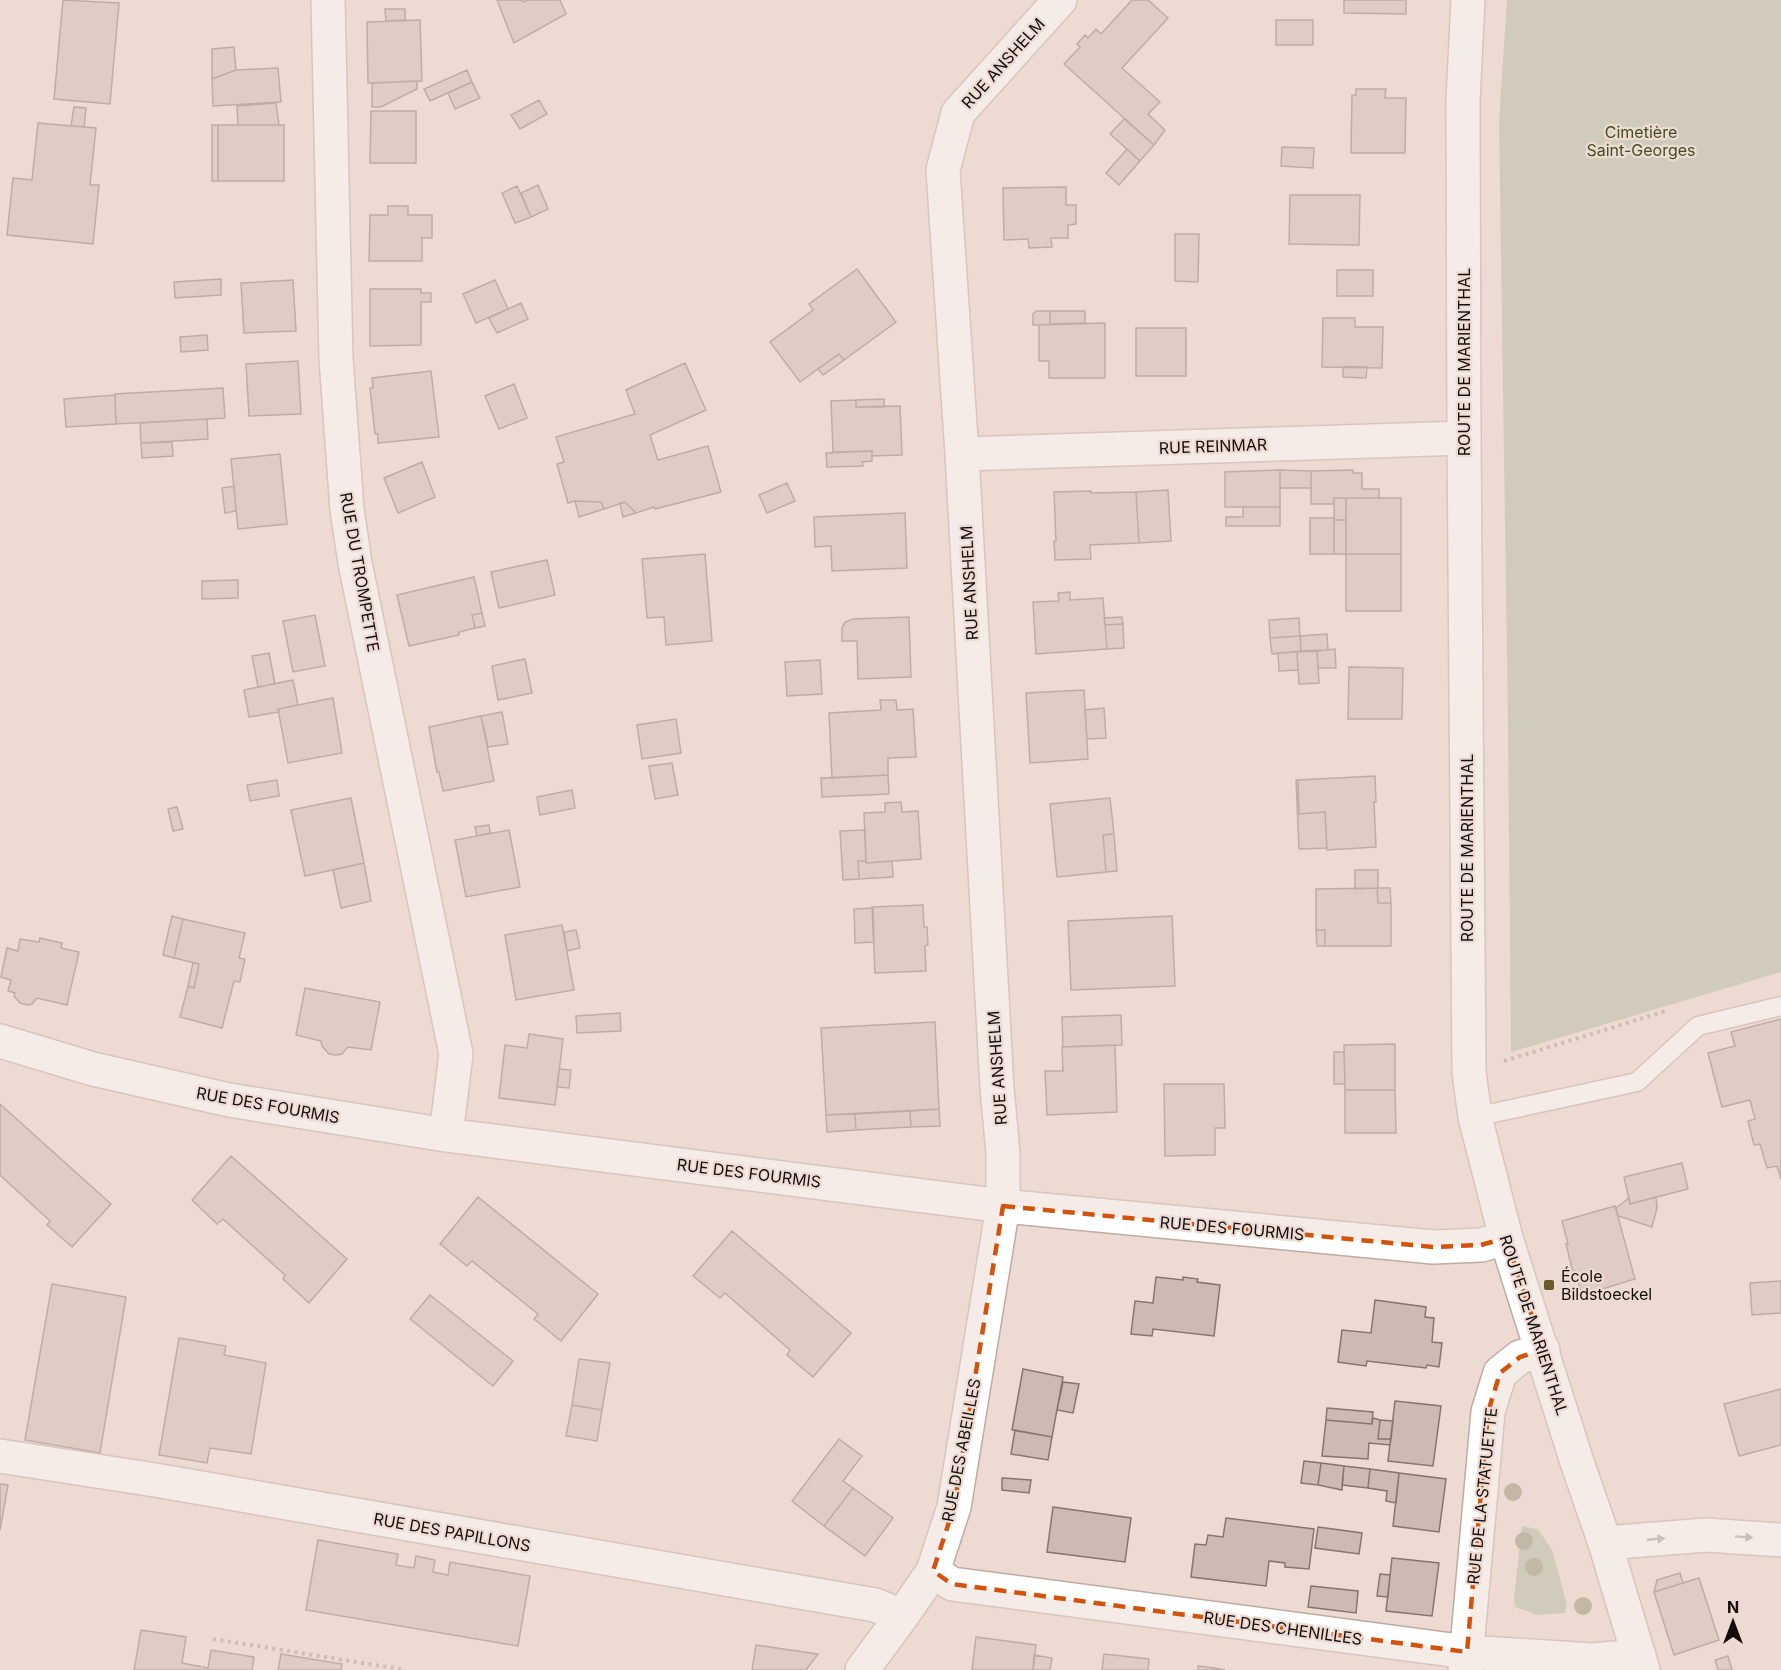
<svg xmlns="http://www.w3.org/2000/svg" width="1781" height="1670" font-family="Inter,sans-serif">
<rect width="100%" height="100%" fill="#eddbd3"/>
<path fill="#b0b89e" d="M1507 0H1781V972L1511 1052 1508 725 1499 121Z
M1522 1526 1538 1529 1552 1550 1567 1604 1565 1613 1538 1615 1515 1607 1514 1598Z"/>
<path fill="#ccbab3" stroke="#86766f" stroke-width="1.5" d="M63 0 119 3 110 104 54 99Z
M497 0H522L523 2 528 0H560L566 14 514 43Z
M1132 0H1148L1168 18 1122 68 1160 102 1148 114 1165 130 1154 145 1064 64 1080 47 1077 44 1085 35 1088 38 1096 29 1101 34Z
M1344 0H1406V14L1344 13Z
M385 9H405V20L386 21Z
M420 20 422 81 368 83 367 22Z
M1276 20H1313V45H1276Z
M234 47 236 70 212 79V49Z
M278 68 281 102 213 106 212 79 236 70Z
M467 70 472 82 430 101 424 89Z
M417 81V89L381 107H372V83Z
M472 82 480 98 455 109 448 93Z
M1356 89H1386L1385 98H1406L1405 153H1351L1352 95H1356Z
M539 100 547 114 520 129 511 115Z
M276 103 279 125H238L237 106Z
M74 107 86 108 84 127 71 126Z
M371 111H416V163H370Z
M1124 119 1154 145 1140 161 1110 134Z
M38 123 96 128 90 185H99L93 244 7 235 13 178 32 180Z
M212 125H218V181H212Z
M218 125H284V181H218Z
M1282 147 1314 148 1313 168 1281 166Z
M1127 149 1140 161 1119 185 1106 173Z
M538 185 548 209 531 217 521 193Z
M517 186 531 217 515 223 502 193Z
M1066 187V205H1076V224L1068 225V238H1051L1052 247 1029 248 1028 239 1004 240 1003 188Z
M1290 195H1360L1359 245 1289 244Z
M388 206H408V215H432V238H422V261H369L370 215H388Z
M1175 234H1199L1198 282 1175 281Z
M857 269 896 322 844 360 839 354 800 382 770 342 813 310 809 304Z
M1337 270H1373V296H1337Z
M221 279V295L175 298 174 282Z
M293 280 296 331 244 333 241 283Z
M495 280 508 309 476 323 463 294Z
M370 289H421V293H431V302H421V345L370 346Z
M521 303 528 319 497 333 489 318Z
M1036 311H1050V325H1033V314Z
M1050 311H1085V323L1050 324Z
M1323 318H1355V327H1383L1382 368 1322 367Z
M1105 323V378H1049V361H1039V325Z
M1136 328H1186V376H1136Z
M207 335 208 350 181 352 180 337Z
M839 354 844 360 823 375 818 369Z
M298 361 301 414 249 416 246 364Z
M685 363 706 410 650 435 658 460 708 446 721 492 655 509 654 507 636 513 625 502 604 509 601 502 575 501 568 503 557 464 564 462 556 437 635 414 626 390Z
M1343 367H1367L1366 378 1343 377Z
M431 371 439 437 378 443V434H375L370 388H373L372 378Z
M514 384 527 418 499 429 485 396Z
M223 388 225 418 116 424 115 394Z
M115 395 116 424 66 427 64 399Z
M884 399V407H856V400Z
M856 400V407L900 406 902 455 872 456V451L833 452 831 401Z
M207 419 208 439 141 443 140 423Z
M172 442 173 456 142 458 141 443Z
M872 451V461L862 462 863 466 827 467 826 453Z
M280 454 287 524 238 529 231 459Z
M422 462 435 497 398 513 384 478Z
M1280 470V507H1225V472Z
M1280 470 1311 471V488H1280Z
M1353 470V473H1362V489H1379V498H1334V504H1311V471Z
M787 483 795 501 767 513 759 495Z
M234 486 236 511 225 513 222 488Z
M1168 490 1171 541 1139 543 1136 492Z
M1091 491V493L1136 492 1139 543 1090 545 1091 559 1055 560 1054 541H1056L1054 492Z
M1334 498H1346V520H1334Z
M1346 498H1401V554H1346Z
M575 501 601 502 604 509 579 517Z
M625 502 636 513 623 517 620 503Z
M1243 507H1280V526H1226V517H1243Z
M905 513 907 568 832 571 831 546 815 547 814 517Z
M1310 518H1334V554H1310Z
M1334 520H1346V554H1334Z
M705 554 712 641 666 645 664 617 647 618 642 559Z
M1346 554H1401V611H1346Z
M547 560 555 595 499 608 491 572Z
M474 577 482 613 472 615 475 628 459 632V635L409 646 397 595Z
M238 580V598L202 599V581Z
M1070 592V600L1103 598 1107 649 1036 654 1033 602 1059 601 1058 593Z
M482 613 485 626 475 628 472 615Z
M315 615 325 666 293 672 283 621Z
M909 617 911 677 858 679 857 641H842V628L845 622 853 619Z
M1122 617 1123 624 1105 625 1104 618Z
M1299 618 1300 636 1270 638 1269 620Z
M1123 624 1124 648 1107 649 1105 625Z
M1327 634 1328 650 1301 651 1300 636Z
M1300 636 1301 651 1272 654 1270 638Z
M1335 649 1336 668H1318L1317 651Z
M1317 651 1319 683 1299 684 1297 652Z
M1297 652 1298 670 1279 671 1278 653Z
M269 653 275 684 258 687 252 656Z
M525 659 532 693 498 700 492 666Z
M820 660 822 694 787 696 785 662Z
M1349 667 1403 668 1402 719H1348Z
M293 680 298 705 278 709 279 712 249 717 244 690Z
M1084 690 1088 759 1030 763 1026 693Z
M333 698 342 753 288 763 278 709Z
M880 700H896L897 710 913 709 916 757 888 758V775L832 778 829 713 881 710Z
M1104 708 1106 738 1087 739 1085 710Z
M502 712 508 744 488 747 481 716Z
M481 716 494 781 443 791 439 772H437L429 727Z
M676 719 681 753 642 759 637 725Z
M672 763 678 795 655 799 649 766Z
M888 775 889 794 822 797 821 778Z
M1375 776 1376 802H1374L1376 847 1327 850 1325 812 1299 814 1298 780Z
M277 780 279 796 250 801 247 785Z
M1296 780H1298L1299 814 1325 812 1327 848 1299 849Z
M572 790 575 808 540 815 537 797Z
M351 798 364 863 305 876 291 810Z
M1110 798 1114 834 1103 835 1106 872 1057 877 1050 804Z
M901 802 902 812 918 811 921 859 866 863 864 813 885 812V803Z
M177 807 183 829 173 831 168 809Z
M489 825 490 833 477 836 475 827Z
M509 830 520 887 466 897 455 840Z
M865 830 866 861H858L859 879 843 880 840 831Z
M1114 834 1117 871 1106 872 1103 835Z
M858 861H866V863L892 861 893 877 859 879Z
M364 863 371 901 341 908 333 870Z
M1355 870H1378V888L1355 889Z
M1377 888H1390L1391 903H1378Z
M1377 888 1378 903H1391V946H1325V930H1316V889Z
M923 905 924 927H927L928 945 925 946 926 971 875 973 872 907Z
M873 908 874 942 855 943 854 909Z
M172 916 183 919 174 958 163 955Z
M1172 916 1175 986 1071 990 1068 921Z
M183 919 245 933 239 958 245 959 240 982 234 981 222 1028 180 1017 188 986 194 988 199 964 174 958Z
M562 925 574 990 516 1000 505 935Z
M576 930 580 948 567 951 564 932Z
M1316 930H1325V946H1317Z
M40 938 62 943 61 948 79 952 67 1005 37 998 32 1004 27 1005 20 1003 14 996 15 993 8 991 11 980 1 977 7 948 18 951 20 939 39 942Z
M193 963 199 964 194 988 188 986Z
M305 988 380 1002 371 1050 348 1047 342 1054 336 1055 329 1054 322 1046 321 1041 296 1035Z
M620 1013 621 1031 577 1033 576 1016Z
M1121 1015 1122 1045 1063 1047 1062 1017Z
M1781 1019V1179L1777 1166 1767 1168 1760 1144 1754 1145 1748 1121 1755 1119 1750 1100 1722 1107 1708 1053 1735 1046 1731 1032Z
M935 1022 939 1109 826 1115 821 1028Z
M529 1034 563 1039 555 1105 499 1098 505 1045 527 1048Z
M1395 1044V1090H1345L1344 1045Z
M1115 1045 1117 1112 1047 1115 1045 1071H1063L1062 1047Z
M1334 1052H1344L1345 1084H1334Z
M559 1069 571 1070 569 1088 557 1087Z
M1164 1084H1224L1225 1128H1215V1155L1165 1156Z
M1345 1090H1395L1396 1133H1345Z
M0 1104 111 1204 72 1247 47 1225 50 1221 0 1175Z
M939 1109 940 1126 911 1127 910 1111Z
M910 1111 911 1127 856 1130 855 1114Z
M855 1114 856 1130 827 1132 826 1115Z
M231 1156 347 1259 309 1303 283 1279 285 1275 223 1219 217 1224 192 1200Z
M1682 1163 1688 1189 1630 1204 1624 1177Z
M478 1197 598 1294 561 1341 534 1319 538 1314 472 1261 467 1266 440 1244Z
M1656 1197 1657 1208 1652 1227 1618 1216 1616 1208 1629 1198 1630 1204Z
M1615 1206 1635 1279 1582 1295 1575 1271 1573 1272 1566 1244H1568L1562 1221Z
M732 1231 851 1333 813 1377 787 1355 790 1350 725 1293 720 1298 693 1276Z
M1156 1277 1183 1280V1277L1198 1279 1197 1282 1220 1285 1214 1336 1153 1329 1152 1336 1131 1334 1135 1301 1153 1303Z
M1781 1281V1313L1752 1315 1750 1283Z
M52 1284 126 1297 100 1453 25 1440Z
M430 1295 513 1361 493 1386 410 1319Z
M1375 1300 1426 1307 1425 1317 1434 1318 1432 1342 1442 1343 1439 1367 1427 1365 1426 1368 1367 1361 1366 1366 1338 1362 1342 1330 1371 1333Z
M179 1338 226 1346 224 1355 266 1363 251 1454 210 1448 207 1463 159 1455Z
M579 1359 610 1363 602 1410 572 1405Z
M1023 1369 1063 1377 1052 1437 1012 1430Z
M1063 1382 1079 1384 1073 1413 1057 1410Z
M1781 1389V1445L1739 1456 1724 1404Z
M1395 1401 1441 1406 1433 1466 1388 1461Z
M572 1405 602 1410 597 1441 566 1436Z
M1327 1408 1373 1412 1372 1424 1326 1420Z
M1373 1418 1380 1420 1378 1439H1391L1390 1445 1369 1443 1368 1459 1322 1456 1326 1420 1372 1424Z
M1380 1420 1393 1421 1391 1439H1378Z
M1015 1430 1052 1437 1048 1460 1011 1454Z
M839 1439 862 1456 843 1481 853 1488 824 1526 792 1501Z
M1304 1461 1321 1463 1318 1485 1301 1483Z
M1321 1463 1344 1466 1342 1490 1318 1485Z
M1344 1466 1370 1469 1368 1488 1342 1485Z
M1370 1469 1399 1473 1396 1503 1386 1501 1387 1491 1368 1488Z
M1399 1473 1446 1479 1439 1532 1393 1526Z
M1002 1478 1031 1480 1029 1493 1002 1490Z
M0 1484 8 1485 0 1530Z
M853 1488 893 1518 865 1556 824 1526Z
M1053 1507 1131 1518 1125 1562 1047 1552Z
M1226 1518 1314 1529 1309 1569 1285 1567V1563L1269 1561 1266 1586 1191 1577 1195 1544 1206 1545 1208 1535 1223 1537Z
M1318 1527 1362 1533 1359 1554 1315 1548Z
M318 1540 398 1554 396 1565 414 1568 416 1556 435 1560 433 1572 448 1575 450 1562 530 1576 518 1646 306 1610Z
M1392 1558 1439 1563 1432 1616 1386 1611Z
M1680 1573 1683 1583 1654 1592 1657 1580Z
M1380 1574 1390 1575 1388 1597 1377 1596Z
M1699 1578 1719 1640 1674 1655 1654 1592Z
M1311 1586 1358 1591 1356 1613 1308 1607Z
M141 1630 186 1637 182 1663 208 1668 211 1650 254 1657 252 1670H134Z
M976 1637 1036 1645 1033 1670H972Z
M756 1645 818 1654 806 1670H752Z
M281 1654 342 1664 341 1670H278Z
M1104 1654 1149 1659 1148 1670H1102Z
M1034 1655 1052 1658 1050 1670H1033Z
M1728 1656 1732 1670H1718L1715 1660Z
M1198 1666 1214 1668 1225 1670H1198Z"/>
<g fill="none" stroke-linecap="round" stroke-linejoin="round">
<defs>
<path id="lane" d="M1475 1117 1637 1082 1698 1026 1781 1006"/>
<path id="street" d="M328 0 336 359 347 509 355 563 456 1054 446 1135
M962 454 1464 438
M0 1041 93 1069 229 1100 446 1135 1003 1206 1433 1247 1481 1245 1506 1238
M0 1456 155 1480 875 1605 902 1616
M1605 1543 1706 1535 1781 1540
M933 1571 952 1584 1467 1652 1592 1660 1639 1656
M862 1670 902 1616 933 1571 954 1507 1003 1206V1153L997 1088 962 454 943 170 958 113 1060 0
M1465 1670 1488 1412 1500 1373 1520 1357 1543 1350"/>
<path id="secondary" d="M1468 0 1463 101 1464 438 1469 1072 1475 1117 1506 1238 1577 1462 1605 1543 1643 1670"/>
</defs>
<use href="#lane" stroke="#bdaba4" stroke-width="21"/>
<use href="#street" stroke="#bdaba4" stroke-width="36"/>
<use href="#secondary" stroke="#bdaba4" stroke-width="36"/>
<path stroke="#a79992" stroke-width="4" stroke-dasharray="3 4.5" stroke-linecap="butt" d="M1504 1061 1669 1010
M213 1639 406 1670"/>
<use href="#lane" stroke="#fff" stroke-width="18"/>
<use href="#street" stroke="#fff" stroke-width="33"/>
<use href="#secondary" stroke="#fff" stroke-width="33"/>
</g>
<g fill="#908e6f">
<circle cx="1513" cy="1492" r="9"/>
<circle cx="1524" cy="1541" r="9"/>
<circle cx="1534" cy="1567" r="9"/>
<circle cx="1583" cy="1606" r="9"/>
</g>
<defs><path id="oneway-solid" d="M-6-.8H1V-3.2L6.5 0L1 3.2V.8H-6Z" transform="scale(1.5)"/></defs>
<g fill="#a19f9d">
<use href="#oneway-solid" transform="translate(1744 1537) rotate(4)"/>
<use href="#oneway-solid" transform="translate(1656 1539) rotate(-5)"/>
</g>
<path d="M0 0H1781V1670H0ZM1003 1206 1433 1247 1481 1245 1506 1238 1543 1350 1520 1357 1500 1373 1488 1412 1467 1652 952 1584 933 1571 954 1507Z" fill="#eddbd3" fill-opacity=".55" fill-rule="evenodd"/>
<path fill="none" stroke="#d3520c" stroke-width="4.5" stroke-dasharray="12 8" stroke-linejoin="round" d="M1003 1206 1433 1247 1481 1245 1506 1238 1543 1350 1520 1357 1500 1373 1488 1412 1467 1652 952 1584 933 1571 954 1507Z"/>
<rect fill="#665c29" stroke="#eddbd3" stroke-width="2" x="1543" y="1279" width="12" height="12" rx="3"/>
<g text-anchor="middle" stroke-width="4.5" stroke-linejoin="round" paint-order="stroke">
<g font-size="16" fill="#140e0b" stroke="#eddbd3">
<text transform="translate(1003 63) rotate(-48)" y="6">RUE ANSHELM</text>
<text transform="translate(1464 362) rotate(-90)" y="6">ROUTE DE MARIENTHAL</text>
<text transform="translate(1213 446) rotate(-2)" y="6">RUE REINMAR</text>
<text transform="translate(360 572) rotate(80)" y="6">RUE DU TROMPETTE</text>
<text transform="translate(969 583) rotate(-93)" y="6">RUE ANSHELM</text>
<text transform="translate(1467 848) rotate(-90)" y="6">ROUTE DE MARIENTHAL</text>
<text transform="translate(997 1068) rotate(-94)" y="6">RUE ANSHELM</text>
<text transform="translate(268 1105) rotate(10)" y="6">RUE DES FOURMIS</text>
<text transform="translate(749 1173) rotate(7)" y="6">RUE DES FOURMIS</text>
<text transform="translate(1232 1228) rotate(5)" y="6">RUE DES FOURMIS</text>
<text transform="translate(1534 1325) rotate(72)" y="6">ROUTE DE MARIENTHAL</text>
<text transform="translate(961 1450) rotate(-79)" y="6">RUE DES ABEILLES</text>
<text transform="translate(1482 1496) rotate(-84)" y="6">RUE DE LA STATUETTE</text>
<text transform="translate(452 1532) rotate(10)" y="6">RUE DES PAPILLONS</text>
<text transform="translate(1283 1628) rotate(8)" y="6">RUE DES CHENILLES</text>
</g>
<g font-size="16" fill="#444f1d" stroke="#eddbd3">
<text x="1641" y="138">Cimetière<tspan x="1641" dy="18">Saint-Georges</tspan></text>
</g>
<g font-size="16" fill="#140e0b" stroke="#eddbd3" text-anchor="start">
<text x="1561" y="1282">École<tspan x="1561" dy="18">Bildstoeckel</tspan></text>
</g>
</g>
<g transform="translate(1733 1622)" stroke="#eddbd3" stroke-width="4.5" paint-order="stroke">
<path d="M0-4.5L10 22L0 15L-10 22Z" fill="#140e0b"/>
<text y="-9" font-size="16" font-weight="bold" text-anchor="middle" fill="#140e0b">N</text>
</g>
</svg>
